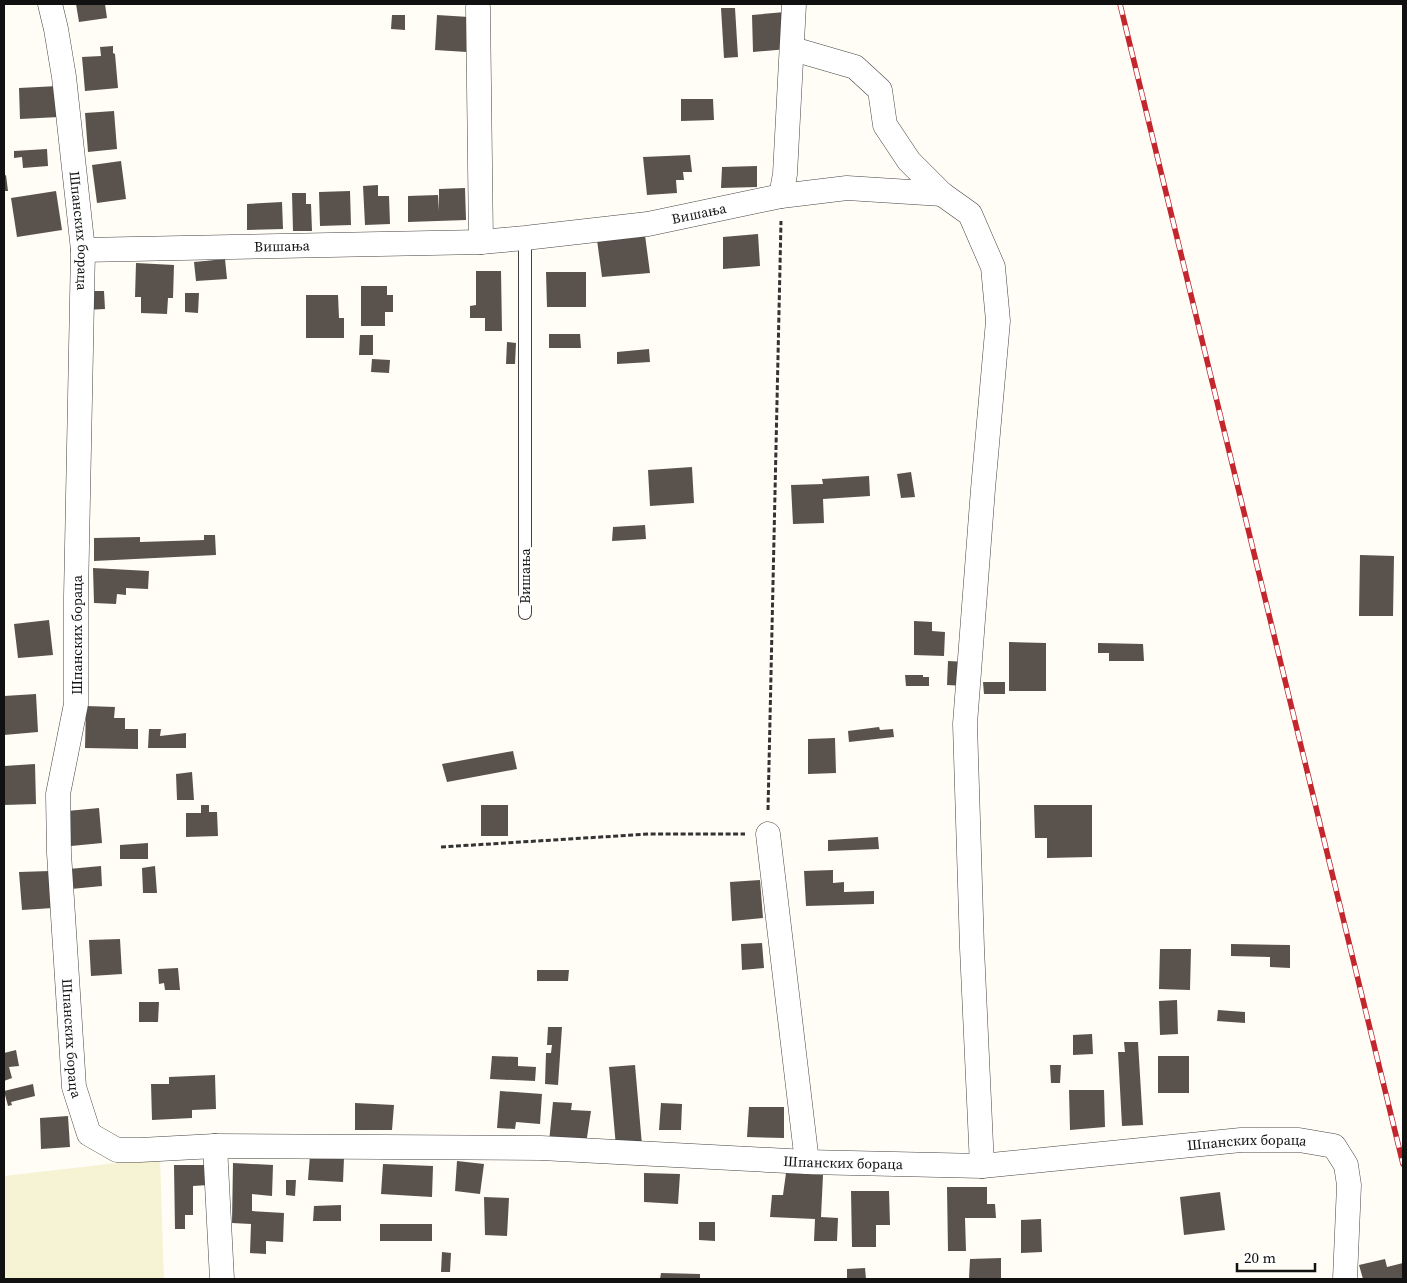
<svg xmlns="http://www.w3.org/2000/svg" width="1407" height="1283" font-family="'Source Serif 4',serif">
<rect width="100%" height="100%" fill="#fffdf5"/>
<path fill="#f6f3d4" d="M160 1158 164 1279H4V1176Z"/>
<path fill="#5a524d" d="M76 4H105L107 18 79 22Z
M721 8H735L738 57 724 58Z
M785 12 788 49 753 52 752 15Z
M392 15H405V30L391 29Z
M437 15 469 17 467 52 435 50Z
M113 46V53L115 54 118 88 85 91 82 57 101 56 100 47Z
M58 86 59 117 20 119 19 88Z
M681 99H713L714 120 681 121Z
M114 111 117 149 88 152 85 113Z
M47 149 48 166 23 168 22 157 14 158V151Z
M690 155 692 172H683L684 180H676L677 193 647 195 643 157Z
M121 161 126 199 97 203 92 165Z
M757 166V187L721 188 722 167Z
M6 175 8 191H4V176Z
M378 185V196H389L390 224 365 225 363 186Z
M465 188 466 220 408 222V196L438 195 439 211V189Z
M56 191 62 230 17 237 11 198Z
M350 191 351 225 320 226 319 192Z
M292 193H306V204H311L312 231H293Z
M282 202 283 229 247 230V204Z
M758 234 760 266 723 269V237Z
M645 235 650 273 602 277 597 240Z
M225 259 227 279 196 281 194 262Z
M136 263 174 265 173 298H168L167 314 141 313V297H135Z
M476 271H501L502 331H485V318H470V306L476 305Z
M546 272H586V307H547Z
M361 286H387V295H393V312H385V326H361Z
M85 291H104L105 309 85 310Z
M185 293H199L198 313 185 312Z
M306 295H338L339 318H344V338H306Z
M549 334H580L581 348H549Z
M360 335H373V355H359Z
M507 342 516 343 515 364H506Z
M649 349 650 362 617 364V352Z
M372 359 390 360 389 373 371 372Z
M692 467 694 503 650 506 648 470Z
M911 472 915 497 901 498 897 474Z
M869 476 870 496 823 499 824 523 793 524 791 485 823 484 822 479Z
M645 525 646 539 612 541 613 527Z
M204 535H215L216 555 94 561V538L140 537V542L204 540Z
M1360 555 1394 556 1393 616H1359Z
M93 568 149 571 148 589 126 588V595L117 594 116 604 94 603Z
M49 620 53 655 18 658 14 624Z
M914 621 932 622V631L945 632 944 656 914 655Z
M1009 642 1046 643V691H1009Z
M1098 643 1143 644 1144 661H1109V653H1098Z
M948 661 967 662 966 686 947 685Z
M905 675H923V677H929V686H906Z
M983 682H1005V694H984Z
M36 694 38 732 4 735V696Z
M86 706 115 707 114 718H125V729H138V749L85 748Z
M879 727 880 730 893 729 894 737 849 742 848 731Z
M149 729H161L160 736 186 733V748H148Z
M835 738 836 773 808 774V739Z
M513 751 517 769 447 782 442 764Z
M35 764 36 804 4 805V766Z
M192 772 194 800H177L176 774Z
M201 805H209V812H217L218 836 186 837V813H201Z
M481 805H508V836H481Z
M1034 805H1092V857L1047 858V838H1035Z
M99 808 102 843 71 846 67 811Z
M878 837 879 849 828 851V840Z
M148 843V859H120V845Z
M101 866 102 886 71 889 69 869Z
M155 866 157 893H143L142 868Z
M833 870V883L844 882V892L874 891V904L806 906 804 871Z
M50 871 53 908 22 910 19 872Z
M760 880 763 918 732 921 730 882Z
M120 939 122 974 91 976 89 940Z
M762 943 764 968 742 970 741 944Z
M1231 944 1290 945V968L1270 967V957L1231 956Z
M1160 949H1191L1190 990 1159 989Z
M178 968 180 990H165L164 983 159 984 158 969Z
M537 970H569L568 981H537Z
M1177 1000 1178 1034 1160 1035 1159 1001Z
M139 1002H159L158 1022H139Z
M1218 1010 1245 1012V1023L1217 1021Z
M548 1027H562L558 1085 545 1084 546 1053H551L552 1045H547Z
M1092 1034 1093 1054 1073 1055V1035Z
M1124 1042H1138L1143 1125 1122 1126 1118 1052H1125Z
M16 1050 19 1066 9 1067 12 1078 4 1081V1053Z
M492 1056 518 1057V1066L536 1067 535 1081 490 1079Z
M1158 1056H1189V1093H1158Z
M635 1065 642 1145 616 1147 609 1067Z
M1050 1065H1061L1060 1083H1051Z
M215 1075 216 1109 192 1110V1118L152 1120 151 1084H169V1077Z
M33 1084 35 1096 11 1102 12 1105 8 1106 4 1091Z
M1069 1090H1104L1105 1127 1070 1130Z
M500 1091 542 1094 540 1124 516 1122 515 1129 497 1128Z
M553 1102 572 1103 571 1110 591 1111 586 1144 549 1142Z
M355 1103 394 1105 392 1130H355Z
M661 1103 682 1104 681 1130H659Z
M749 1107H784V1138L747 1137Z
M68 1116 70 1147 41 1149 40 1118Z
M310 1155 344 1158 343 1182 308 1180Z
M457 1161 484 1164 480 1194 455 1191Z
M233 1163 273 1165 272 1196 252 1194V1211L284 1213 283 1242 266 1241V1254L250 1253 251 1224 232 1223Z
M383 1164 433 1166 432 1197 381 1194Z
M174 1165H209V1185L193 1186V1215H185V1229H175Z
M644 1173 680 1174 678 1204 644 1202Z
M786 1173 823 1175 821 1217 838 1218 837 1241H814L815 1219 770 1217 772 1195H783Z
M286 1180H296L295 1196 286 1195Z
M947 1187H987V1204H995L996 1218H965L966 1251H948Z
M851 1191H889L890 1225H876V1247H852Z
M1220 1192 1225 1230 1184 1235 1180 1197Z
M484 1197 509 1198 507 1236 485 1235Z
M341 1205V1221H313L314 1206Z
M1041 1219 1042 1252 1021 1253V1220Z
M699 1222H715V1241L699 1240Z
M380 1224H432V1241H380Z
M442 1252 451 1253 450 1272H441Z
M1001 1258V1279H969L970 1259Z
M1385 1259 1387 1267 1403 1263V1279H1363L1359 1265Z
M865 1268 866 1279H847V1269Z
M661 1273 700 1274V1279H660Z"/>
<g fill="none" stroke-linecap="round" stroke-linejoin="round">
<defs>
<path id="service" d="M525 613V238"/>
<g id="minor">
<path id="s1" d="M50 4 56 29 64 77 83 250 76 596V704L58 794 59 853 74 1087 89 1134 117 1150H140L215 1146 541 1148 807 1162 982 1166 1241 1140H1299L1334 1146 1346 1165 1349 1185 1345 1279"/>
<path d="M478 7 481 242"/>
<path d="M793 49 855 67 880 90 885 125 909 161 942 194 970 214 993 267 998 321 983 489 965 724 972 948 982 1166"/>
<path d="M781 196 785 174 794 4"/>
<path id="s2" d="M83 250 481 242 525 238 648 224 781 196 847 188 942 194"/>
<path d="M768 834 807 1162"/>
<path d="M215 1146 222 1279"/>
</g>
</defs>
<use href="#service" stroke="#444" stroke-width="14"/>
<use href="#minor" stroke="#444" stroke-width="25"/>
<path stroke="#333" stroke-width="3" stroke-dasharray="5 2.5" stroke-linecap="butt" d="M768 810 781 221
M441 847 649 834H745"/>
<use href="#service" stroke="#fff" stroke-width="12"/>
<use href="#minor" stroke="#fff" stroke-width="24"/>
<defs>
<path id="rail" d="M1120 4 1403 1164"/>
</defs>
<use href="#rail" stroke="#c4262e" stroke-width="5.5"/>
<use href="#rail" stroke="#fff" stroke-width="4" stroke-dasharray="11" stroke-linecap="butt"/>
</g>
<g text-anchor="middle" stroke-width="5" stroke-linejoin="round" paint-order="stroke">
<g font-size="14" fill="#111" stroke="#fff">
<text dy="5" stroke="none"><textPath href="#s2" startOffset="618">Вишања</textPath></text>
<text dy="5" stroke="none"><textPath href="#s1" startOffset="229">Шпанских бораца</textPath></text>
<text dy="5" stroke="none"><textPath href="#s2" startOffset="199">Вишања</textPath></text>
<text transform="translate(525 576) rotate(-90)" y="5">Вишања</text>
<text transform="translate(77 635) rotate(-90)" y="5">Шпанских бораца</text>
<text dy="5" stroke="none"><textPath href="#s1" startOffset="1039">Шпанских бораца</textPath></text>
<text dy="5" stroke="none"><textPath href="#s1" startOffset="2301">Шпанских бораца</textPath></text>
<text dy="5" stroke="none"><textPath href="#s1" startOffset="1896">Шпанских бораца</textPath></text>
</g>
</g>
<rect width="1407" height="1283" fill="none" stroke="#111111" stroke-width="10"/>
<path d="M1237 1263v8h78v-8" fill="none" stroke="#111111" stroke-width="2.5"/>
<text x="1244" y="1263" font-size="15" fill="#111111" stroke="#ffffff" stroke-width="4" paint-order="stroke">20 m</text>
</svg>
